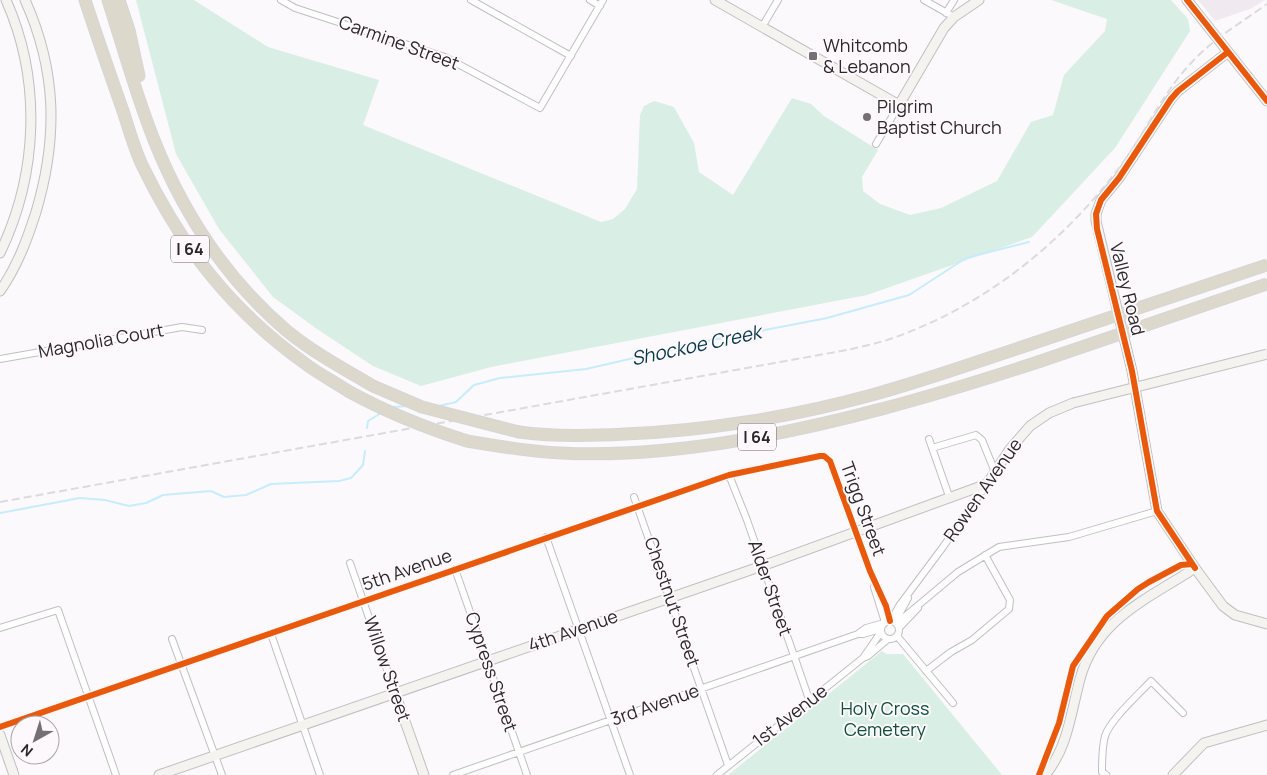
<svg xmlns="http://www.w3.org/2000/svg" width="1267" height="775" font-family="Manrope,sans-serif">
<rect width="100%" height="100%" fill="#fbf9fb"/>
<path fill="#f0eaf0" d="M1198 0H1265L1250 9 1215 21Z"/>
<path fill="#d9eee4" d="M136 0H194L268 47 379 80 363 125 601 222 613 219 625 209 637 189 640 115 644 106 654 101 674 107 694 143 699 172 733 195 792 98 811 104 824 116 878 150 862 177 863 191 880 204 910 215 941 208 997 181 1031 122 1053 115 1064 75 1105 31 1107 19 1051 0H1171L1188 19 1190 31 1115 148 1032 237 867 295 491 367 421 386 373 366 317 329 273 297 219 229 176 154Z
M882 651 886 654H903L1002 775H728Z"/>
<g fill="none" stroke-linecap="round" stroke-linejoin="round">
<path stroke="#c7ecfe" stroke-width="2" d="M439 406 456 402 474 385 500 378 586 369 712 340 827 318 909 295 966 258 1029 242
M392 407 407 406
M367 428 368 421 381 413
M0 513 80 498 105 500 129 506 146 503 163 495 211 491 224 497 246 495 271 484 339 481 351 478 363 465 365 451"/>
<defs>
<path id="street" d="M281 0 295 8 445 57 540 108 603 0
M471 0 571 56
M590 0 600 6
M924 0 954 17
M946 13 954 0
M762 27 778 0
M876 144 899 105
M0 359 182 327 202 330
M929 439 950 499
M932 448 976 435 982 440 995 472
M729 475 747 520 810 702
M634 497 728 765
M546 537 630 775
M350 563 395 693
M455 569 527 775
M874 587 885 622
M881 630a9 9 0 1 1 18 0a9 9 0 1 1-18 0Z
M891 621 899 606 943 547 987 484
M895 622 908 598
M897 623 958 572 999 547 1069 537 1157 511
M0 628 58 610 116 775
M899 628 918 608
M859 633 866 628 884 623
M271 634 320 775
M897 636 953 703
M172 639 222 775
M863 658 881 632
M926 671 951 652 972 640 1009 609 1010 600 985 555
M0 727 729 475 820 456H824L830 461 870 571 886 606 890 621
M453 775 858 634H863L881 629
M717 775 863 658 868 656 888 639
M1106 775 1102 772C1102 760 1102 747 1105 736 1110 720 1139 694 1151 681L1183 713"/>
<path id="secondary" d="M715 0 899 105 944 28 954 17 979 0
M1187 0 1267 101
M1228 52 1178 91 1171 99 1119 178 1101 200 1096 214V221L1132 371 1157 511 1195 568 1223 606 1235 615 1267 624
M0 253C38 174 42 81 6 0
M0 291C17 267 27 240 36 212 58 138 57 71 25 0
M395 693 424 775
M0 735 14 775
M159 775 762 566 987 484 1010 449 1030 426 1049 413 1073 403
M1045 775C1068 748 1071 712 1080 679 1096 619 1148 599 1195 568
M1173 775 1204 743 1267 725"/>
<path id="highway" d="M85 0C97 37 110 74 123 111 129 129 134 148 142 165 181 246 230 309 303 362 317 373 333 381 348 391
M108 0C123 47 136 95 154 140 183 213 227 280 287 331 314 353 344 369 373 386
M119 0 129 30 139 76
M519 432C554 437 589 436 625 434 704 431 791 417 868 396 924 381 979 361 1034 343
M467 441C498 446 529 452 561 453 615 456 670 451 723 443 831 426 934 396 1038 362"/>
</defs>
<use href="#street" stroke="#c0bfc1" stroke-width="8"/>
<use href="#secondary" stroke="#c0bfc1" stroke-width="11"/>
<use href="#highway" stroke="#d7d6d7" stroke-width="13"/>
<use href="#street" stroke="#fefefe" stroke-width="6"/>
<use href="#secondary" stroke="#f4f3ef" stroke-width="9"/>
<use href="#highway" stroke="#dcd8cc" stroke-width="11"/>
<path stroke="#dcdbdc" stroke-width="2" stroke-dasharray="8 4" stroke-linecap="butt" d="M0 502 847 350C860 347 874 344 887 340 980 309 1060 246 1119 168 1145 134 1162 93 1192 62 1214 38 1241 23 1267 4"/>
<defs>
<path id="secondary-bridge" d="M1073 403 1267 354"/>
<path id="highway-bridge" d="M1034 343 1267 265
M1038 362 1267 284
M373 386 422 407 519 432
M348 391C386 412 426 428 467 441"/>
</defs>
<use href="#secondary-bridge" stroke="#c0bfc1" stroke-width="11" stroke-linecap="butt"/>
<use href="#highway-bridge" stroke="#d7d6d7" stroke-width="13" stroke-linecap="butt"/>
<use href="#secondary-bridge" stroke="#f4f3ef" stroke-width="9"/>
<use href="#highway-bridge" stroke="#dcd8cc" stroke-width="11"/>
<defs>
<path id="cycleway" d="M1187 0 1267 101
M1195 568 1157 511 1132 371 1097 229 1096 214 1101 200 1119 178 1171 99 1178 91 1228 52
M0 727 729 475 820 456H824L830 461 870 571 886 606 890 621
M1039 775 1059 723 1073 666 1107 616 1138 589 1149 582 1181 565 1192 564"/>
</defs>
<use href="#cycleway" stroke="#fcf8fc" stroke-width="9"/>
<use href="#cycleway" stroke="#e8590c" stroke-width="6"/>
</g>
<g fill="#737173" stroke="#fcf8fc" stroke-width="2">
<rect x="808" y="51" width="10" height="10" rx="2.5"/>
<circle cx="867" cy="117" r="5"/>
</g>
<g text-anchor="middle" stroke-width="4" stroke-linejoin="round" paint-order="stroke">
<g fill="#fcf8fc" stroke="#696669" stroke-width="1">
<rect x="171" y="235.5" width="38" height="27" rx="4"/>
<rect x="738" y="423.5" width="38" height="27" rx="4"/>
</g>
<g font-size="16" font-weight="bold" fill="#2a282a">
<text x="190" y="255">I 64</text>
<text x="757" y="443">I 64</text>
</g>
<g font-size="18" fill="#2a282a" stroke="#fcf8fc">
<text transform="translate(399 43) rotate(20)" y="6">Carmine Street</text>
<text transform="translate(1127 289) rotate(76)" y="6">Valley Road</text>
<text transform="translate(101 341) rotate(-10)" y="6">Magnolia Court</text>
<text transform="translate(983 490) rotate(-55)" y="6">Rowen Avenue</text>
<text transform="translate(863 509) rotate(70)" y="6">Trigg Street</text>
<text transform="translate(407 570) rotate(-19)" y="6">5th Avenue</text>
<text transform="translate(770 588) rotate(71)" y="6">Alder Street</text>
<text transform="translate(672 602) rotate(71)" y="6">Chestnut Street</text>
<text transform="translate(573 631) rotate(-19)" y="6">4th Avenue</text>
<text transform="translate(387 669) rotate(71)" y="6">Willow Street</text>
<text transform="translate(491 672) rotate(71)" y="6">Cypress Street</text>
<text transform="translate(655 705) rotate(-19)" y="6">3rd Avenue</text>
<text transform="translate(790 716) rotate(-38)" y="6">1st Avenue</text>
</g>
<g font-size="18" fill="#2a282a" stroke="#fcf8fc" text-anchor="start">
<text x="823" y="52">Whitcomb<tspan x="823" dy="21">&amp; Lebanon</tspan></text>
<text x="877" y="113">Pilgrim<tspan x="877" dy="21">Baptist Church</tspan></text>
</g>
<g font-size="18" fill="#0f5038" stroke="#fcf8fc">
<text x="885" y="715">Holy Cross<tspan x="885" dy="21">Cemetery</tspan></text>
</g>
<g font-size="19" font-style="italic" fill="#063748" stroke="#fcf8fc">
<text transform="translate(696 345) rotate(-12)" y="7">Shockoe Creek</text>
</g>
</g>
<g transform="translate(35 740) rotate(219)"><circle r="24" fill="#fcf8fc" stroke="#a8a5a8"/>
<path d="M0-4L9 19L0 12L-9 19Z" fill="#737173"/>
<text y="-8" font-size="14" font-weight="bold" text-anchor="middle" fill="#2a282a">N</text>
</g>
</svg>
